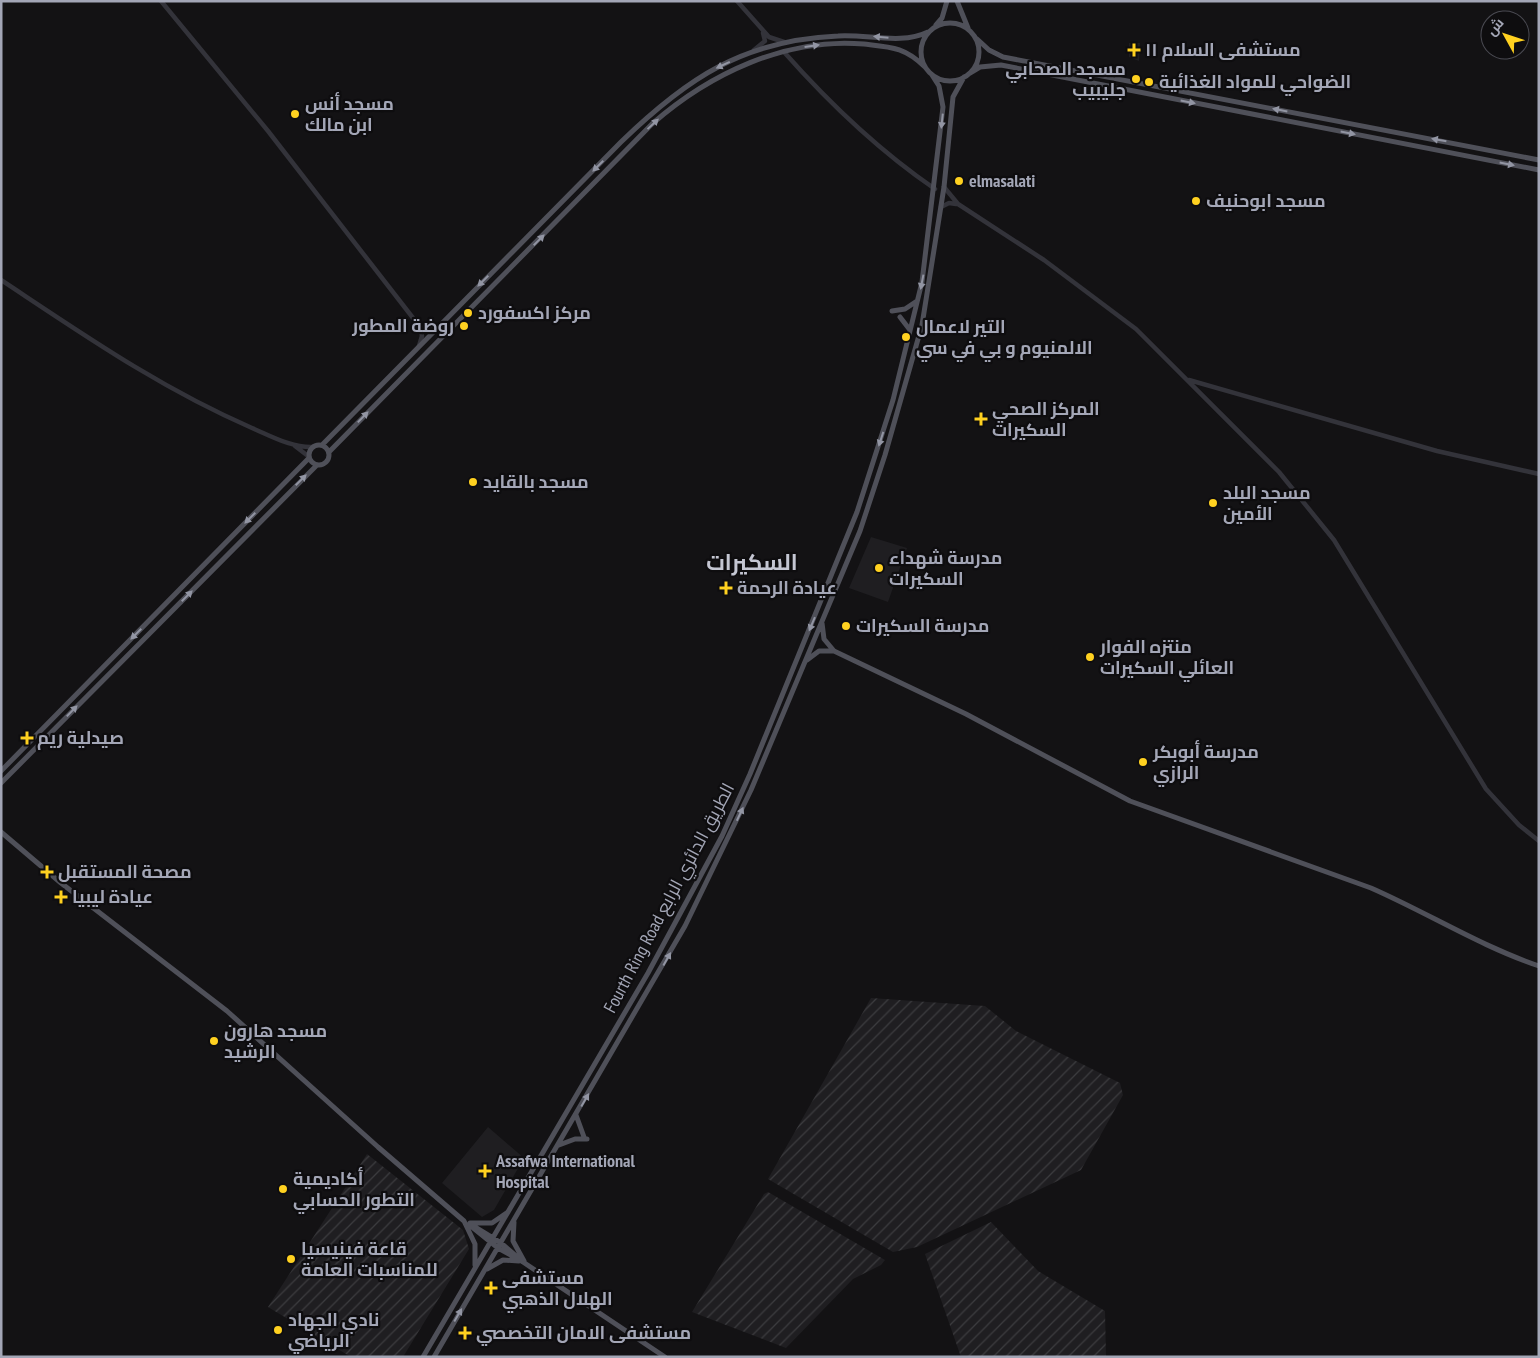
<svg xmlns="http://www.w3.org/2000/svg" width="1540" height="1358" font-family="'PT Sans Narrow',Cairo,sans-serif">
<defs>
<pattern id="industrial-furrows" width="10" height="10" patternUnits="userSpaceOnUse" patternTransform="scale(1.25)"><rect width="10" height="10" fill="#1f1e21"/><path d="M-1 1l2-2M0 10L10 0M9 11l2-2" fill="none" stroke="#3c3c3f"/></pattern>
</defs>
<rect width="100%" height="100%" fill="#131214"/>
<path fill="#1f1e21" d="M1129 43H1140L1139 61 1129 57Z
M871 537 907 548 888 602 849 588Z
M488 1127 524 1158 494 1210 482 1217 442 1183Z"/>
<path fill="url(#industrial-furrows)" d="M871 998 985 1006 1016 1031 1120 1083 1123 1095 1081 1170 917 1247 893 1252 768 1179Z
M367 1154 463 1230 469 1249 403 1357H351L268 1307Z
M768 1192 885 1260 881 1265 853 1279 786 1348 692 1312 764 1194Z
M991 1222 1038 1271 1105 1311 1106 1357H961L925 1254Z"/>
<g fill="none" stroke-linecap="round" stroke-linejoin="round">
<path stroke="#33333a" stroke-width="4.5" d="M161 1 268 131 420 327 422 336 419 346
M737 1 769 37 784 42
M754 50 765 41 763 33
M784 52C830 104 878 150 935 189
M944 187 958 204 1044 260 1136 329 1279 472 1334 540 1486 789 1519 825 1539 841
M941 207 949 203 956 204
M1 280C84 335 160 388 252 428 271 436 292 448 313 447
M420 327 428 330 437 327
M1189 380 1437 451 1539 474
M295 446 308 456"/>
<path stroke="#4f5059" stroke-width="5" d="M957 1 968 28
M921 52a29 29 0 1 1 58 0a29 29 0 1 1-58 0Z
M936 25 942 18 947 1
M977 39 989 50 1003 57 1539 160
M970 73 980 67 1001 65 1539 170
M892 311 905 309 917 301
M900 317 910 330
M309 455a10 10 0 1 1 20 0a10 10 0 1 1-20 0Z
M322 445 621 142C687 78 744 40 838 36 868 34 901 45 928 32
M329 452 652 124C709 74 786 37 864 44 891 47 905 47 925 67
M822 623 824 639 834 651
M807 660 819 651H834L966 714 1130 801 1371 888C1428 913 1480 946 1539 966
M1 771 309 458
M1 783 316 466
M1 832 61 883 227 1011 378 1147 464 1221 475 1244V1265
M576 1115 584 1137
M559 1145 575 1139H587
M514 1222 513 1241 524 1261
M470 1223H492L508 1212
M470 1224 501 1243 523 1262 665 1357
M472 1227 498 1248 514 1257
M487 1269 503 1260 519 1261
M423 1357 648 973 722 836 750 774 857 512 893 400 922 282 943 107 939 86 932 75
M434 1357 685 926 751 790 860 531 885 455 922 325 944 187 953 97 964 77"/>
</g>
<defs><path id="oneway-solid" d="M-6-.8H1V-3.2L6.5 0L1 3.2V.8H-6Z" transform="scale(1.25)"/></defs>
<g fill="#9295a3">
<use href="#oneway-solid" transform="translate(881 37) rotate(-175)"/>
<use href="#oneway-solid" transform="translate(812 46) rotate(-8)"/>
<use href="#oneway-solid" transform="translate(723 65) rotate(155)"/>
<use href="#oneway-solid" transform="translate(1188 102) rotate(11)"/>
<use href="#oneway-solid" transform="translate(1280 110) rotate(-169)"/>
<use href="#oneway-solid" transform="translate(942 121) rotate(96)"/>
<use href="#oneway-solid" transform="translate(653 124) rotate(-43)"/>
<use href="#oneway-solid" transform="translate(1348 133) rotate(11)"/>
<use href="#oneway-solid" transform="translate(1439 140) rotate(-170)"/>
<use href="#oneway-solid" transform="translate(1507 164) rotate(11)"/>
<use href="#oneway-solid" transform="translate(598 166) rotate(135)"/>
<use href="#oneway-solid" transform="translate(539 240) rotate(-45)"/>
<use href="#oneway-solid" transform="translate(483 281) rotate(135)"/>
<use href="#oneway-solid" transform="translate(922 282) rotate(101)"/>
<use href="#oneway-solid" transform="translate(363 417) rotate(-46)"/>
<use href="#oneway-solid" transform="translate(881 439) rotate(108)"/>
<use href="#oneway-solid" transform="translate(301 480) rotate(-45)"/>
<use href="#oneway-solid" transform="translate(250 518) rotate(135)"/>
<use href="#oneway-solid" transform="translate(187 596) rotate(-45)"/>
<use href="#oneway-solid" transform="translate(812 624) rotate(113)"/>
<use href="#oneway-solid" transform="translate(136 634) rotate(135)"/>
<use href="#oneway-solid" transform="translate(72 711) rotate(-46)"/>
<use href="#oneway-solid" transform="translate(740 814) rotate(-65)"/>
<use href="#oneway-solid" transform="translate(667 959) rotate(-61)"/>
<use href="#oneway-solid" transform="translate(585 1100) rotate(-60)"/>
<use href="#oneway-solid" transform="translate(458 1315) rotate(-60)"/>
</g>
<g fill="#ffd120" stroke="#0e0d0f" stroke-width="2">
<path d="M1131.5 42.5h5v5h5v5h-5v5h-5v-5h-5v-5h5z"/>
<circle cx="1136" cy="79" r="5"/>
<circle cx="1149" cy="82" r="5"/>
<circle cx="295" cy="114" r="5"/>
<circle cx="959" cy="181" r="5"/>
<circle cx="1196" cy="201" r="5"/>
<circle cx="468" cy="313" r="5"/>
<circle cx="464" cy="326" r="5"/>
<circle cx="906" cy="337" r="5"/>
<path d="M978.5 411.5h5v5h5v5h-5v5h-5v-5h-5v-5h5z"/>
<circle cx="473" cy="482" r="5"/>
<circle cx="1213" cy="503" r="5"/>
<circle cx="879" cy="568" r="5"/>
<path d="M723.5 580.5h5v5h5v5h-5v5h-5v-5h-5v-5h5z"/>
<circle cx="846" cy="626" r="5"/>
<circle cx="1090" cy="657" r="5"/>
<path d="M24.5 730.5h5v5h5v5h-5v5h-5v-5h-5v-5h5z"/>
<circle cx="1143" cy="762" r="5"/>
<path d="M44.5 864.5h5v5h5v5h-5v5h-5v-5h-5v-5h5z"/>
<path d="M58.5 889.5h5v5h5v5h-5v5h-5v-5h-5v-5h5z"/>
<circle cx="214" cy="1041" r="5"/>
<path d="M482.5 1163.5h5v5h5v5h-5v5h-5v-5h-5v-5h5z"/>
<circle cx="283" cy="1189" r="5"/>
<circle cx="291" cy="1259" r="5"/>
<path d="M488.5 1280.5h5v5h5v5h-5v5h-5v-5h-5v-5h5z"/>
<circle cx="278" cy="1330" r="5"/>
<path d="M462.5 1325.5h5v5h5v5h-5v5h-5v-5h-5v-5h5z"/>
</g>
<g text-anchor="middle" stroke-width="4.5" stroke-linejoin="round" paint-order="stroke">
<g font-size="18" font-weight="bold" fill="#a3a6b6" stroke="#0e0d0f" text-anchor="start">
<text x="1145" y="56">مستشفى السلام ١١</text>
<text x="1126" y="75" text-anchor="end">مسجد الصحابي<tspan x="1126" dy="21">جليبيب</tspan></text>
<text x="1159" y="88">الضواحي للمواد الغذائية</text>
<text x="305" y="110">مسجد أنس<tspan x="305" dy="21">ابن مالك</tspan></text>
<text x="969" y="187">elmasalati</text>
<text x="1206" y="207">مسجد ابوحنيف</text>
<text x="478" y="319">مركز اكسفورد</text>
<text x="454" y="332" text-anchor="end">روضة المطور</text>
<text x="916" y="333">التير لاعمال<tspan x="916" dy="21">الالمنيوم و بي في سي</tspan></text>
<text x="992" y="415">المركز الصحي<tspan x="992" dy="21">السكيرات</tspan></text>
<text x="483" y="488">مسجد بالقايد</text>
<text x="1223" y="499">مسجد البلد<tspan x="1223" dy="21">الأمين</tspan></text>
<text x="889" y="564">مدرسة شهداء<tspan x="889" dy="21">السكيرات</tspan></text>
<text x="737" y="594">عيادة الرحمة</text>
<text x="856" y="632">مدرسة السكيرات</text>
<text x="1100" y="653">منتزه الفوار<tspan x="1100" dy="21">العائلي السكيرات</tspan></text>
<text x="37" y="744">صيدلية ريم</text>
<text x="1153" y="758">مدرسة أبوبكر<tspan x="1153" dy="21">الرازي</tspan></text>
<text x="58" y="878">مصحة المستقبل</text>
<text x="72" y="903">عيادة ليبيا</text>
<text x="224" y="1037">مسجد هارون<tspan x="224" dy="21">الرشيد</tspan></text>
<text x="496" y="1167">Assafwa International<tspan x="496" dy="21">Hospital</tspan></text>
<text x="293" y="1185">أكاديمية<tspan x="293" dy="21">التطور الحسابي</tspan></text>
<text x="301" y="1255">قاعة فينيسيا<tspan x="301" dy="21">للمناسبات العامة</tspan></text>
<text x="502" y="1284">مستشفى<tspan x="502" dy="21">الهلال الذهبي</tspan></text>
<text x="288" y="1326">نادي الجهاد<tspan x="288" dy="21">الرياضي</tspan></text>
<text x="476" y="1339">مستشفى الامان التخصصي</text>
</g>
<g font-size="18" fill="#a3a6b6" stroke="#0e0d0f">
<text transform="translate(669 898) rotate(-62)" y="6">Fourth Ring Road الطريق الدائري الرابع</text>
</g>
<g font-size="22" font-weight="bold" fill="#c4c6d2" stroke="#0e0d0f">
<text x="752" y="570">السكيرات</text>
</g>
</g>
<rect width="1540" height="1358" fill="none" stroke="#a3a6b6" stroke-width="5"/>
<g transform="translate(1505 35) rotate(310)"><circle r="24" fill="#0e0d0f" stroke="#4a4a52"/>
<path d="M0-4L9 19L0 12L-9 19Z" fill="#ffd120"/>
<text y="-8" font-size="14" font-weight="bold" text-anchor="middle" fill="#a3a6b6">ش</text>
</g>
</svg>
